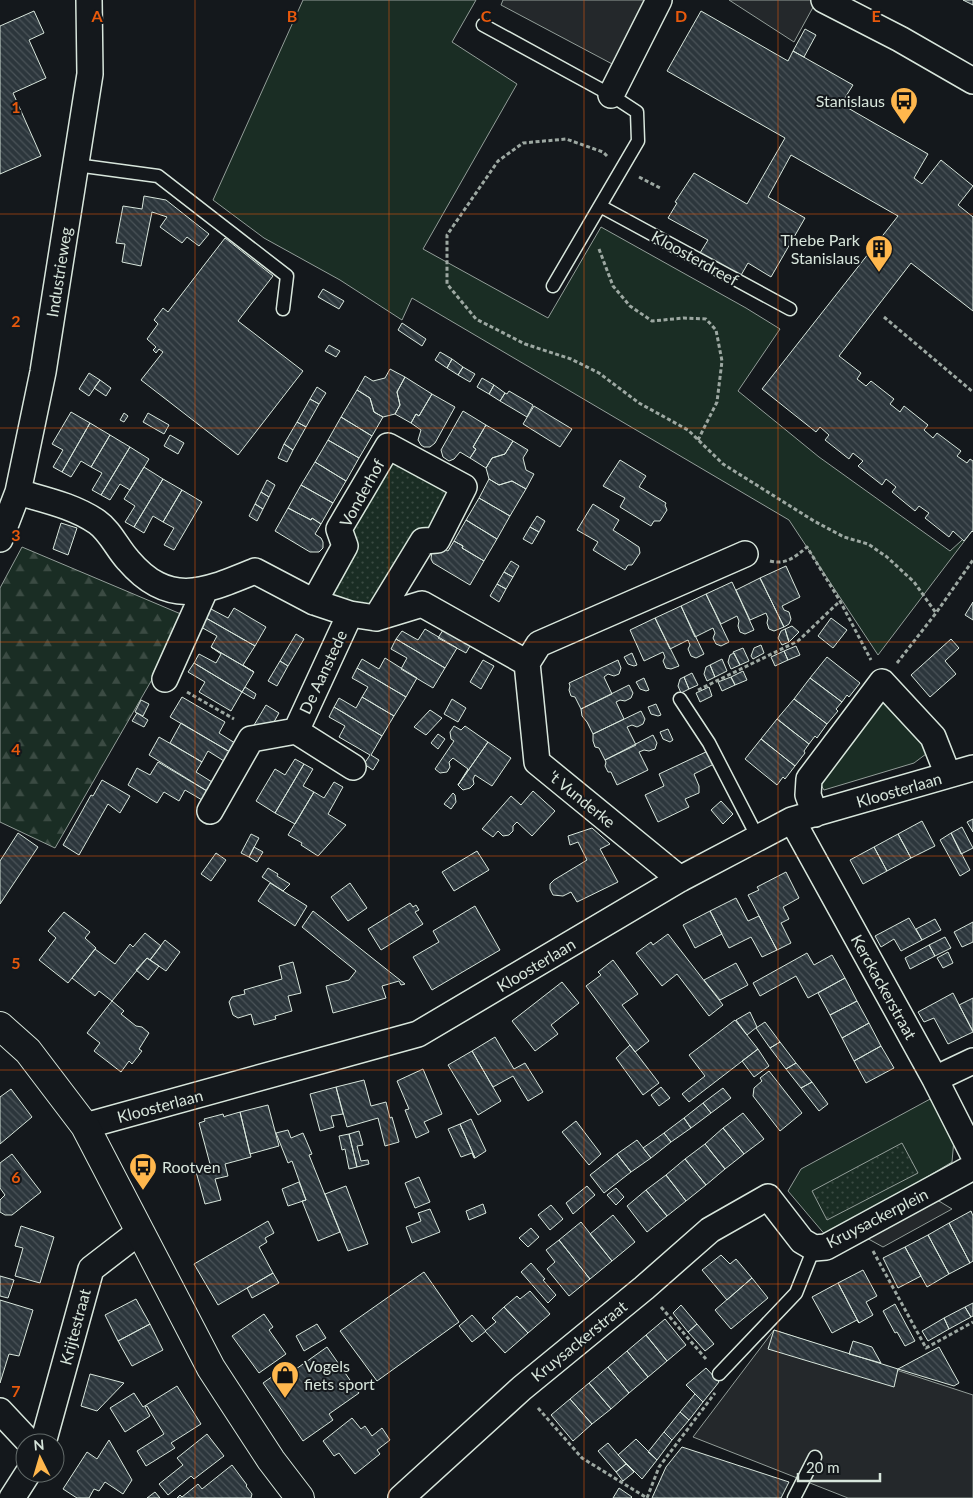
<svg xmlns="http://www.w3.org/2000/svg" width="973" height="1498" font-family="Lato,sans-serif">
<defs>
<pattern id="forest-firs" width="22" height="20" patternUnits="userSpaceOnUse" patternTransform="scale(1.25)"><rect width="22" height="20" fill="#1a2d24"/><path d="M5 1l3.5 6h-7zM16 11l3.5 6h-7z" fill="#3b4b43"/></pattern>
<pattern id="park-dots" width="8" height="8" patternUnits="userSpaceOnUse" patternTransform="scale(1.25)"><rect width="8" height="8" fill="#1a2d24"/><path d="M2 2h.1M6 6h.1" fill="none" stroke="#3b4b43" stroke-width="1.8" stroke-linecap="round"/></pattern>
<pattern id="building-back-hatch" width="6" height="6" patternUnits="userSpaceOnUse" patternTransform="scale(1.25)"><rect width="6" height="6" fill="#2c363c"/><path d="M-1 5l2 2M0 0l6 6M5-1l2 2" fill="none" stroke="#4a5358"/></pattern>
</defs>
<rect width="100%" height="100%" fill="#14181c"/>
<path fill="#1a2d24" stroke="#939e99" d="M303 0H476L452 42 517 84 423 249 548 318 601 227 746 308 780 329 738 391 819 457 950 551 972 531 878 655 789 520 412 298 402 320 340 280 264 238 213 200Z
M876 696 890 699 930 751 914 763 824 790 818 780Z
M932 1098 954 1139 952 1162 827 1237 788 1191 801 1169Z"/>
<path fill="url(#forest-firs)" stroke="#939e99" d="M22 547 188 617 55 848 0 822V588Z"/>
<path fill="url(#park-dots)" stroke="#939e99" d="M387 458 453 490 436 527 371 608 328 594 345 531Z
M902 1143 918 1173 827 1220 812 1191Z"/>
<path fill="#24282b" stroke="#939e99" d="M503 0H650L616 66 501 5Z
M729 0H817L794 42Z
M934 1198 952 1209 883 1247 863 1236Z
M774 1330 973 1395V1498H848L693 1437Z"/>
<path fill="url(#building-back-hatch)" stroke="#d8e6dc" d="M963 0H973V5Z
M34 11 44 33 29 40 46 78 13 93 41 156 0 174V26Z
M701 11 788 61 793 51 853 85 841 104 928 154 914 178 922 184 941 160 973 186 958 205 973 217V311L911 263 839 356 861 373 857 379 866 386 871 381 894 399 890 404 900 412 904 406 928 425 924 430 933 438 937 433 961 451 957 456 967 463 970 459 973 461V532L972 531 964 541 953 531 949 537 925 518 929 513 919 506 915 511 892 492 896 487 886 479 882 485 858 466 863 461 853 453 849 459 825 440 829 435 820 427 816 432 762 389 898 216 791 155 768 197 805 218 771 277 748 263 740 277 700 253 708 240 668 218 677 203 675 202 694 173 747 204 785 138 667 71Z
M805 29 816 35 804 57 793 51Z
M144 196 166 200 209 234 199 246 187 237 182 243 160 227 167 217 152 212 141 266 122 262 125 244 116 243 123 206 142 209Z
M225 238 273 276 238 321 303 371 238 455 141 380 163 352 159 349 156 353 153 350 156 347 147 339 158 324 154 320 163 308 168 312Z
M323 289 344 301 339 309 318 297Z
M402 323 426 339 422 346 398 330Z
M329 345 340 351 336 357 325 351Z
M440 352 452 359 447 368 435 360Z
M452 359 463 367 458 375 447 368Z
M463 367 475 374 470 382 458 375Z
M390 369 405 377 397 392 400 405 395 414 383 417 374 412 370 398 357 390 365 376 373 381 385 378Z
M89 373 100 380 89 396 79 389Z
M405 377 432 394 419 416 416 414 411 423 395 414 400 405 397 392Z
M482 378 494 385 489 394 477 387Z
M100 380 111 388 106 396 94 388Z
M494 385 505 393 500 401 489 394Z
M317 387 326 393 319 404 310 399Z
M357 390 370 398 374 412 383 417 372 436 341 417Z
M509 391 533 405 527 417 500 401 505 393 507 394Z
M432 394 455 407 435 443 430 447H424L421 445 418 440 421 430 411 423 416 414 419 416Z
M310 399 319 404 306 427 297 422Z
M534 406 572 429 560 447 523 424Z
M463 411 486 425 473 447 476 449 470 458 460 452 454 459 449 461 443 457 441 450Z
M71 412 90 423 62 472 53 467 63 450 52 444Z
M124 413 128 416 124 422 120 420Z
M148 413 169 425 164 434 143 422Z
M341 417 372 436 359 458 328 440Z
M297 422 306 427 293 450 284 444Z
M90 423 110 435 91 467 81 461 71 477 62 472Z
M486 425 513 441 505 454 492 458 486 468 470 458 476 449 473 447Z
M110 435 130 447 101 495 92 490 102 473 91 467Z
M170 435 184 443 178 454 164 446Z
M328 440 359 458 346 481 315 462Z
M513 441 528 450 523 458 526 470 534 474 526 489 512 481 499 485 489 479 486 468 492 458 505 454Z
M284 444 293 450 287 462 278 458Z
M130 447 149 459 130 490 120 484 110 500 101 495Z
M620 460 646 476 639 487 666 503 665 505 667 510 660 521H654L651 526 620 507 625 498 603 486Z
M315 462 346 481 333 503 301 485Z
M144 467 163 479 134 527 125 522 135 506 124 499Z
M163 479 182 490 163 522 153 516 144 533 134 527Z
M489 479 499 485 512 481 526 489 510 516 479 498Z
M267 480 275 485 269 497 261 492Z
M301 485 333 503 321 524 312 518 311 520 288 508Z
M182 490 202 502 174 550 164 545 174 528 163 522Z
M261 492 269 497 263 509 255 504Z
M479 498 510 516 497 539 466 520Z
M255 504 263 509 257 521 249 516Z
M593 504 619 520 613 530 639 547 640 553 632 565H628L625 570 593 550 598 542 577 530Z
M288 508 311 520 312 518 321 524 315 534 321 538 323 542V548L319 552H310L275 531Z
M537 516 545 521 539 532 530 527Z
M466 520 497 539 484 561 462 548 463 546 454 541Z
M61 523 77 528 68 555 53 549Z
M530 527 539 532 532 544 523 539Z
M454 541 463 546 462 548 484 561 470 585 433 563 431 559 432 551 442 548 448 551Z
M511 561 519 566 513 577 504 572Z
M786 566 800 597 782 606 784 610 789 612 791 619 789 624 784 627 760 578Z
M504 572 513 577 506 589 497 584Z
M760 578 784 627 774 631 769 629 767 623 768 618 766 613 750 620 736 590Z
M732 582 754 630 745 634 740 632 738 626 739 621 737 616 721 624 706 594Z
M497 584 506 589 499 602 490 596Z
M706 594 729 642 721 646 716 644 713 638 715 633 713 628 695 637 681 606Z
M973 602V620L965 615Z
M681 606 704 654 696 658 691 656 688 649 690 645 688 640 670 649 655 618Z
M234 608 266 627 255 646 206 618 211 609 228 618Z
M206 618 255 646 243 665 254 672 211 647 217 636 201 627Z
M655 618 679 666 671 669 666 668 663 661 665 657 663 652 644 661 630 630Z
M831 618 847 630 833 648 818 636Z
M792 626 799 632 789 642 785 629Z
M425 629 457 648 445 668 396 639 402 631 418 640Z
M785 629 789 642 782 645 778 638 781 631Z
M443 630 470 646 466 653 438 638Z
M296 634 304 639 288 666 280 661Z
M396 639 445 668 433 688 401 669 407 658 391 649Z
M951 639 959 648 945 661 956 674 930 697 911 675Z
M761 645 764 653 753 659 751 656 754 648Z
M796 646 800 655 788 660 784 651Z
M211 647 254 672 242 692 194 663 199 654 216 663 221 654Z
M743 648 749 661 740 665 733 652Z
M784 651 788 660 775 666 771 657Z
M632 653 637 665 634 666 628 664 624 657Z
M734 653 740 665 731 669 728 662 730 655Z
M827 657 860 683 849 697 847 695 842 702 810 678Z
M385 658 417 678 406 697 357 668 362 659 379 669Z
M722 659 727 671 715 677 710 665Z
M483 660 494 666 481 689 470 682Z
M618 660 621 668 619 674 614 676 608 674 604 677 612 694 581 709 575 697 571 696 569 690 570 686 569 683Z
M280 661 288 666 277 686 268 681Z
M194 663 242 692 231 711 199 692 205 682 188 672Z
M710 665 715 677 707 681 704 674 706 667Z
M357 668 406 697 394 716 362 697 368 687 352 678Z
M743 671 747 680 735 685 731 677Z
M692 673 698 685 689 689 684 677Z
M684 677 689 689 681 693 678 686 680 679Z
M731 677 735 685 722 691 718 682Z
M644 678 649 690 646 691 640 689 636 682Z
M810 678 842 702 836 709 838 711 827 724 794 699Z
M629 685 633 693 631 698 625 701 620 700 616 702 624 719 593 734 587 722 582 716 581 709Z
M245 687 256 694 254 699 242 692Z
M709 687 712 696 700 702 696 693Z
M182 697 225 722 219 733 235 743 230 752 170 717Z
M362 697 394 716 382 736 334 707 339 698 356 708Z
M452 699 466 708 458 722 444 714Z
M794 699 827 724 817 738 815 736 809 744 777 719Z
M141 700 149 704 143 716 135 712Z
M656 704 661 715 658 716 651 714 648 707Z
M266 705 279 713 270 729 263 731 254 725Z
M334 707 382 736 371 755 379 760 373 770 364 764 370 755 339 737 345 726 329 717Z
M430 710 442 718 426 735 414 727Z
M641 711 645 719 643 724 637 727 632 725 627 727 636 745 605 760 599 748 595 747 593 741V734Z
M137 713 148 720 144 727 132 721Z
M777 719 809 744 804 751 805 753 795 766 761 739Z
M181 723 230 752 224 761 208 751 202 762 170 743Z
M454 726 461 730 465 726 488 742 458 785 468 769 453 758 449 762 450 767 447 772 440 773 435 769 454 741 451 739 450 732Z
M668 729 673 740 670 742 663 739 660 732Z
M438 734 445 739 438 749 431 743Z
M653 735 657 743 655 749 649 751 644 750 639 752 648 770 617 785 611 772H608L605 766 606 762 605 760Z
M159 737 202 762 196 772 212 782 207 791 149 755Z
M761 739 795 766 785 779 783 777 777 785 745 759Z
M488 742 511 758 492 786 475 775 473 779 474 784 470 788 463 790 458 785Z
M708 751 714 764 694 774 699 786V793L685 799 689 807 658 822 645 795 664 786 659 774Z
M295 759 304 764 275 813 256 801 275 769 285 775Z
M158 762 207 791 202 800 185 790 179 801 164 792 157 803 128 785 137 768 150 775Z
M304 764 313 769 303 786 314 792 295 824 275 813Z
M102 780 130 796 120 813 108 804 79 855 63 845 91 795 93 796Z
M334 782 343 787 328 814 346 825 318 856 301 845 302 843 288 835 314 792 324 798Z
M533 791 555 811 532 836 517 822 513 826V831L509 835 503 836 498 831 493 837 482 829 511 796 521 805Z
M453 793 455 795 456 802 451 809 444 804Z
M721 801 733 814 723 824 711 810Z
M973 819V832L967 822Z
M922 821 935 846 911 858 898 834Z
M962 827 973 848 961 854 951 833Z
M592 828 610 844 600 849 618 882 577 902 571 892 563 896 553 895 550 889V884L554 880 587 860 578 842 570 845 568 836Z
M18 833 38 847 0 904V861Z
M951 833 970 870 960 876 940 840Z
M251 834 259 838 249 857 241 853Z
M898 834 911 858 887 871 874 847Z
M254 847 263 852 257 862 249 857Z
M874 847 887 871 863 884 850 860Z
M477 851 489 870 454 891 442 872Z
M216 853 226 860 211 881 201 874Z
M268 868 278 874 277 876 290 884 283 891 262 877Z
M786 872 799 898 783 907 789 919 781 923 791 943 777 950 748 895 759 890 757 887Z
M270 883 307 906 295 926 258 901Z
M350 883 367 908 348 921 331 897Z
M736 898 748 921 759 916 777 950 762 957 751 937 729 948 710 911Z
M410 903 413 907 416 905 419 910 415 912 423 924 381 950 368 929Z
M475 906 500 950 432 990 413 957 439 942 433 931Z
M313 911 405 984 401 985 399 981 382 986 386 998 333 1013 326 986 349 980 356 971 302 927Z
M710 911 722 934 695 948 683 925Z
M64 912 90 932 85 938 96 948 68 983 39 960 56 938 48 931Z
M909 918 922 940 901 951 894 939 881 947 875 936Z
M935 919 941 930 922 940 916 929Z
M973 922V942L962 947 954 932Z
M145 933 161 946 150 960 147 958 112 1001 99 991 95 996 72 978 95 949 115 964 130 944 133 947Z
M668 934 723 1005 709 1016 677 974 662 986 636 953 651 942 653 945Z
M945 937 951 948 935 956 929 945Z
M165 940 180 952 166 971 150 960Z
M929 945 935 956 910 969 905 958Z
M948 952 953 963 943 968 937 958Z
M807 953 814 965 832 955 845 978 808 998 796 976 760 996 753 983Z
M147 958 159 966 148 980 136 970Z
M613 960 638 994 622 1005 649 1041 635 1052 586 986 601 975 598 972Z
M293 962 301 993 288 996 292 1011 275 1016 276 1019 254 1025 251 1014 238 1018 233 1015 229 1002 232 997 245 994 244 990 282 979 279 966Z
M736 963 748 985 720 1000 704 980Z
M845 978 857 1001 830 1015 818 993Z
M562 982 579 1003 551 1025 558 1034 535 1051 512 1021Z
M953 993 973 1032 948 1044 934 1018 924 1022 918 1012Z
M973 998V1031L959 1005Z
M112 1001 124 1011 121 1014 136 1026 142 1027 149 1033 139 1049 142 1051 132 1064 129 1061 121 1072 94 1051 100 1043 87 1033Z
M857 1001 869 1023 842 1038 830 1015Z
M750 1012 757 1027 747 1035 736 1020Z
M735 1020 758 1049 689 1102 682 1094 705 1076 689 1055Z
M765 1022 780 1042 770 1048 756 1028Z
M869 1023 881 1046 854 1061 842 1038Z
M495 1037 514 1069 525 1063 543 1092 528 1101 513 1076 493 1087 472 1051Z
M780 1042 796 1063 786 1069 770 1048Z
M630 1045 659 1083 643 1095 616 1058Z
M881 1046 894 1068 866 1083 854 1061Z
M758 1049 769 1066 754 1077 742 1061Z
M472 1051 501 1101 478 1115 448 1065Z
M796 1063 812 1082 801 1088 786 1069Z
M423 1069 442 1114 424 1122 429 1132 416 1138 405 1110 409 1109 397 1081Z
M769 1071 802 1113 780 1131 753 1096 754 1088 762 1081 760 1078Z
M364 1080 371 1106 386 1102 390 1118 392 1117 399 1142 385 1146 378 1118 347 1127 336 1087Z
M812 1082 828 1104 819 1111 801 1088Z
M336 1087 343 1114 331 1116 334 1127 320 1131 310 1094Z
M661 1087 670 1098 659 1106 651 1095Z
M723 1088 731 1098 711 1113 703 1103Z
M11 1089 32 1117 0 1144V1097Z
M703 1103 711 1113 691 1128 684 1118Z
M268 1105 279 1146 250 1154 240 1112Z
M240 1112 251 1157 225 1164 228 1176 215 1179 221 1200 205 1204 195 1168 210 1164 199 1123 205 1121 204 1119 223 1114 224 1117 226 1116Z
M743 1113 764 1139 744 1154 723 1128Z
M684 1118 691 1128 671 1142 664 1133Z
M471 1119 486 1151 475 1158 460 1124Z
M576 1121 601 1154 589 1165 562 1132Z
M460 1124 475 1158H474L472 1153 461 1157 448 1129Z
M723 1128 744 1154 725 1169 705 1144Z
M288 1130 291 1138 303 1133 312 1154 309 1155 340 1232 318 1241 302 1201 306 1200 292 1161 288 1163 276 1133Z
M359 1131 363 1145 357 1146 361 1161 368 1160 369 1164 357 1167 349 1134Z
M664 1133 671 1142 651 1158 643 1148Z
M349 1134 357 1167 349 1169 345 1149 342 1150 339 1136Z
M637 1140 651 1158 631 1172 617 1154Z
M705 1144 725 1169 706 1185 685 1159Z
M12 1154 41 1192 12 1215H5L0 1212V1200L5 1195 0 1188V1163Z
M617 1154 631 1172 604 1193 590 1175Z
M685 1159 706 1185 686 1201 666 1175Z
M666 1175 686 1201 667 1216 646 1190Z
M419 1177 430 1202 415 1208 405 1183Z
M299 1182 306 1200 288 1206 282 1189Z
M346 1186 368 1244 348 1251 325 1194Z
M587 1186 595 1195 573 1214 566 1203Z
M616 1188 624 1197 616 1205 607 1195Z
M646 1190 667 1216 647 1232 627 1206Z
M483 1204 486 1213 469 1220 466 1211Z
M551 1205 563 1219 550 1230 538 1215Z
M430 1209 440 1232 412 1243 406 1227 421 1221 418 1213Z
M971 1211 973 1216V1261L970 1263 949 1223Z
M613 1215 635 1242 612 1261 590 1234Z
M268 1221 274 1233 265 1238 267 1242 259 1247 273 1273 218 1305 194 1264Z
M581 1222 612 1261 590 1279 559 1240Z
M949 1223 970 1263 949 1274 928 1235Z
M21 1226 54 1237 40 1283 15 1276 23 1248 15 1246Z
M531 1228 539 1237 528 1247 519 1238Z
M928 1235 949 1274 927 1287 905 1247Z
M559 1240 590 1279 569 1296 547 1269 555 1262 546 1250Z
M905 1247 921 1276 898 1288 883 1258Z
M721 1255 730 1264 736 1259 752 1278 727 1300 702 1270Z
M531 1263 545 1279 543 1280 556 1295 548 1303 521 1272Z
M863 1270 877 1296 866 1302 873 1315 859 1323 838 1283Z
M424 1272 459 1322 377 1381 340 1331Z
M273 1273 279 1283 252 1298 247 1288Z
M0 1276 14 1280 8 1298 0 1296Z
M752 1278 768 1298 731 1329 715 1310Z
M838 1283 859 1323 857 1320 832 1333 812 1297Z
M530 1291 550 1314 528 1333 504 1307 517 1296 520 1299Z
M136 1299 150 1324 118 1341 105 1315Z
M0 1300 33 1310 19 1356 9 1354 0 1383Z
M973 1303V1316L971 1317 965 1307Z
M895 1304 915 1341 905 1346 897 1332 895 1333 883 1311Z
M681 1305 697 1324 688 1332 673 1313Z
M504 1307 528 1333 505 1353 485 1331 496 1322 492 1318Z
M965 1307 971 1317 949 1329 944 1318Z
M264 1314 273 1327 269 1330 286 1354 259 1373 232 1336Z
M472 1315 486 1331 472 1342 459 1326Z
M944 1318 949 1329 928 1341 922 1331Z
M665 1319 686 1345 667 1361 646 1335Z
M150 1324 163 1350 132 1366 118 1341Z
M317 1324 326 1338 304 1351 296 1336Z
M697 1324 714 1344 705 1351 688 1332Z
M774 1330 898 1369 894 1387 768 1349Z
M646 1335 667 1361 648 1377 627 1351Z
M853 1341 872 1347 881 1363 849 1354Z
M327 1347 359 1393 329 1414 333 1420 303 1441 263 1383 292 1363 296 1369Z
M939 1347 959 1383 954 1386 898 1369Z
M627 1351 648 1377 629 1393 608 1367Z
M608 1367 629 1393 611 1409 589 1383Z
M706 1368 719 1382 703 1402 686 1385Z
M90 1374 124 1383 97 1411 81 1406Z
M589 1383 611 1409 592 1424 570 1399Z
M177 1386 201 1424 171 1443 175 1448 146 1466 137 1451 164 1434 147 1406 145 1407 150 1416 125 1432 110 1408 134 1393 143 1407Z
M695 1394 703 1402 689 1420 680 1412Z
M570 1399 592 1424 573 1441 551 1415Z
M680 1412 689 1420 672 1440 664 1432Z
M352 1418 361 1429 365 1426 372 1436 382 1428 390 1440 377 1450 380 1454 355 1474 339 1453 334 1456 323 1441Z
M664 1432 672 1440 657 1460 648 1452Z
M207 1434 224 1456 194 1479 191 1476 168 1495 159 1484 183 1465 177 1458Z
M636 1439 657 1460 642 1479 618 1455Z
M109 1440 132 1480 123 1494 105 1482 99 1491 94 1489 89 1498H77L63 1489 87 1452 97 1459Z
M608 1443 626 1464 616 1472 598 1451Z
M682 1447 789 1482 781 1498H652L666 1467Z
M626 1464 634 1472 623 1481 616 1472Z
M232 1465 247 1485 246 1486 252 1494 251 1498H177L180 1495 182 1497 198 1484 202 1489Z
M619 1488 632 1497 631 1498H613Z
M155 1492 160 1498H147Z"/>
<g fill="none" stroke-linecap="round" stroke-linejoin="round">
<defs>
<path id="lane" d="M483 25 611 95 637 112 638 141 553 286
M76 165 158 176 287 276 283 309
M600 206 790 309
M680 699 709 743 758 838
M719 1374 796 1293 814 1248
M794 1498 815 1457"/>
<path id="street" d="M824 0 900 39 973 81
M611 95 659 0
M18 492C45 500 74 506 97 522 110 531 117 548 128 560 169 608 204 592 255 571L314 602 350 614 376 618 422 604 527 663
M0 539 18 492 43 372 90 74 89 0
M314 602 345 546 339 529 388 446 464 487 437 540 423 541 376 618
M165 679 205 590
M296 731 353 767
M210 811 251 739 296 731 350 614
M815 814 808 795 809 779 882 682 933 737 948 775
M792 820 935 1079 973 1154
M680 879 537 762 527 663 539 644 745 554
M935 1079 973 1061
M85 1126 418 1034 680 879 792 820 973 768
M0 1411 30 1443
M43 1443 91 1269 139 1232
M12 1498 28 1473
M401 1498 522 1388 644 1288 710 1230 768 1197 802 1241 814 1248 826 1247 973 1167"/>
<path id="secondary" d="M0 1026 28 1051 85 1126 211 1368 271 1460 300 1498"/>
</defs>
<use href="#lane" stroke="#d8e6dc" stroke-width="15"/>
<use href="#street" stroke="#d8e6dc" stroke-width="28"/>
<use href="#secondary" stroke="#d8e6dc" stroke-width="30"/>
<path stroke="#9da8a2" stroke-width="3" stroke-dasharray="4 2.5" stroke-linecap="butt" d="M607 156 603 152 566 139 523 143 498 161 447 235V284L476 319 525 344 571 359 599 373 639 403 688 430 723 464 814 521 844 537 868 544 887 557 914 582 936 613
M639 177 662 189
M599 249 613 286 630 306 652 321 684 318 706 319 716 330 722 361 717 402 698 440
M884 317 973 392
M770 561C786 565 795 557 807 547L840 601 871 660
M897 663 936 613 973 560
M698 690 798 641 840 601
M187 692 234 719
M873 1251 926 1348 973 1322
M661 1307 706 1359
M538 1408 582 1458 647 1498 659 1467 715 1393"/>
<use href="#lane" stroke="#14181c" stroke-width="12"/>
<use href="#street" stroke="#14181c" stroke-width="25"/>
<use href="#secondary" stroke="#14181c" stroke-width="28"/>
</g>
<path fill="none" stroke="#e8590c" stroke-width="1" stroke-opacity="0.55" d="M195 0V1498M389 0V1498M584 0V1498M778 0V1498M0 214H973M0 428H973M0 642H973M0 856H973M0 1070H973M0 1284H973"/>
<defs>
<symbol id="bus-pin" viewBox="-11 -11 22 30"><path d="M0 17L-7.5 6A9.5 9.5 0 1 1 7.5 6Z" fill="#ffb74d" stroke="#14181c"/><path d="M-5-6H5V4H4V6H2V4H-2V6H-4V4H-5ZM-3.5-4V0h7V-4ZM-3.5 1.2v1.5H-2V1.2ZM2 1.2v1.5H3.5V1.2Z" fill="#111"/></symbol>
<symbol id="building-pin" viewBox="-11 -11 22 30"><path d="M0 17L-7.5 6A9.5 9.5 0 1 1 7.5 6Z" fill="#ffb74d" stroke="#14181c"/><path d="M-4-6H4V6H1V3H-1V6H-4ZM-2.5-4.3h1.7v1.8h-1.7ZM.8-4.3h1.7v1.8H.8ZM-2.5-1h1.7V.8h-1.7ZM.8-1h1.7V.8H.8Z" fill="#111"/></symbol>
<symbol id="shop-pin" viewBox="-11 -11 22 30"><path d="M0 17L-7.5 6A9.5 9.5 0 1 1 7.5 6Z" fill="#ffb74d" stroke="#14181c"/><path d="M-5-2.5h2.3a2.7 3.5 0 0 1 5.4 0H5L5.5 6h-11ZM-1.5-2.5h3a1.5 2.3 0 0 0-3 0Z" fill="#111"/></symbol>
</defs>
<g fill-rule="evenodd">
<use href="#bus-pin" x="888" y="85" width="32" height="43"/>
<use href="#building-pin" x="863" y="233" width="32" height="43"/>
<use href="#bus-pin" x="127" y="1151" width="32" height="43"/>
<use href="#shop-pin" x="269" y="1359" width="32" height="43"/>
</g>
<g text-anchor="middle" stroke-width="4" stroke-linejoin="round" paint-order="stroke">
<g font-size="16" fill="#d8e6dc" stroke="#14181c" text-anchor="end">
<text x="885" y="107">Stanislaus</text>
<text x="860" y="246">Thebe Park<tspan x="860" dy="18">Stanislaus</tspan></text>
<text x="162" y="1173" text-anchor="start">Rootven</text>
<text x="304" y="1372" text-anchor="start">Vogels<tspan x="304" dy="18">fiets sport</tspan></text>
</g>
<g font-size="16" fill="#d8e6dc" stroke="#14181c">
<text transform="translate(695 258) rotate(29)" y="6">Kloosterdreef</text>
<text transform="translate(59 272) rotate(-81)" y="6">Industrieweg</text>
<text transform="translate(362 493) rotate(-61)" y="6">Vonderhof</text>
<text transform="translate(323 672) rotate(-65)" y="6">De Aanstede</text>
<text transform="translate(899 790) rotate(-16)" y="6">Kloosterlaan</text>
<text transform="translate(582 799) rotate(39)" y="6">'t Vunderke</text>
<text transform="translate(536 965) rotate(-31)" y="6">Kloosterlaan</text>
<text transform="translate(884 987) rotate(61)" y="6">Kerckackerstraat</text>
<text transform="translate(160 1106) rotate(-15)" y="6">Kloosterlaan</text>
<text transform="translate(877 1218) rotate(-27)" y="6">Kruysackerplein</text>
<text transform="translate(75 1327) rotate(-75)" y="6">Krijtestraat</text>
<text transform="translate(579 1341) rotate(-39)" y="6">Kruysackerstraat</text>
</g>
</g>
<g font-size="16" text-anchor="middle" font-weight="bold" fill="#e8590c" stroke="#14181c" stroke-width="4" stroke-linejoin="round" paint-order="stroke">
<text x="97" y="22">A</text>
<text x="292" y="22">B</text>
<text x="486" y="22">C</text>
<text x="681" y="22">D</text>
<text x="876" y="22">E</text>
<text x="16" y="113">1</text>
<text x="16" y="327">2</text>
<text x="16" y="541">3</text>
<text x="16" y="755">4</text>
<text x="16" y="969">5</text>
<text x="16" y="1183">6</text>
<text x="16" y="1397">7</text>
</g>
<g transform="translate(40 1458) rotate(355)"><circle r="24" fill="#14181c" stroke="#626a69"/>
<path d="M0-4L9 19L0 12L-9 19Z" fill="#ffb74d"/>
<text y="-8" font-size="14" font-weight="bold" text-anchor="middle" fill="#d8e6dc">N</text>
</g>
<path d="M798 1473v8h82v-8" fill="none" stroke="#d8e6dc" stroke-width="2.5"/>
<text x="806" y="1473" font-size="15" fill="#d8e6dc" stroke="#14181c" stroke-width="4" paint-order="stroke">20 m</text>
</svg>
